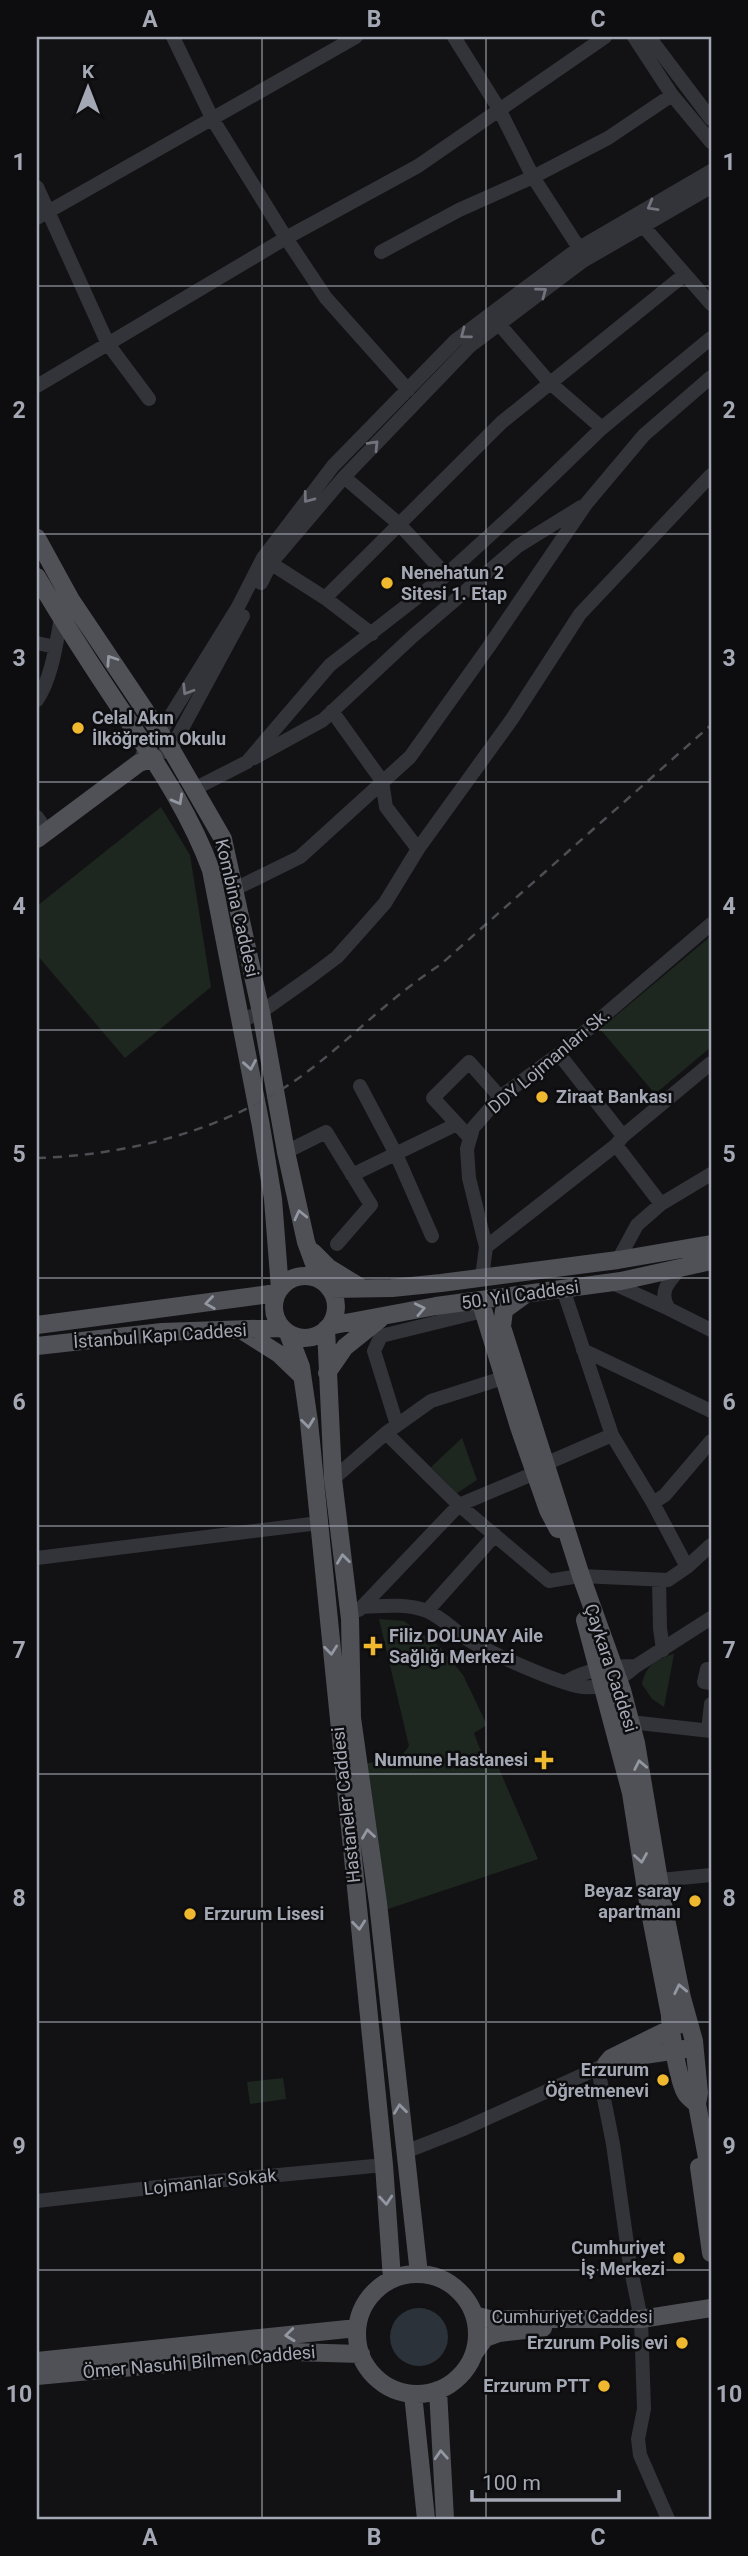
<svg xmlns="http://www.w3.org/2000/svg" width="748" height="2556" font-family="Roboto,sans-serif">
<rect width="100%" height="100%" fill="#121214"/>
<path fill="#1e2620" d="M161 807 190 855 211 987 125 1058 37 955V906Z
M711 936V1047L655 1094 600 1029Z
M462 1438 477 1480 457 1493 431 1467Z
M379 1619 404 1621 439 1646 463 1675 487 1725 474 1733 486 1765 497 1764 538 1859 385 1910 362 1764 400 1758 409 1746Z
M674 1654 664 1707 652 1699 642 1684C646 1665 656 1659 674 1654Z
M283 2078 286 2099 250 2104 247 2082Z"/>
<path fill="#2b3239" d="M390 2337a29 29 0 1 1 58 0a29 29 0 1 1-58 0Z"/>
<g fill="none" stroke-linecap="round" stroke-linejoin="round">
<path stroke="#333439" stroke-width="14" d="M173 37 213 120 286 238 326 298 408 390
M454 37 499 109 533 177 579 248
M634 37 672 95 711 142
M649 37 711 119
M37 187 108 344 149 399
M37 218 356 37
M643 226 711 304
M381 252 459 210 533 177 608 138 672 95
M499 324 549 382 602 428
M37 386 286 238 418 166 605 37
M344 477 399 524 446 575
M264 559 325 598 372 634
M261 583 271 563 344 477 470 346 583 261 711 187
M325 598 502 422 684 275
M37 643 55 647
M37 700C52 678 56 644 61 618
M332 711 382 781 386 807 418 849
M165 752 171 749 243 616
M142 756 146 746 160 733 238 607 263 558 333 466 456 340 579 248 711 171
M254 758 323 720 413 636 518 546 581 507
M194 789 247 762 330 665 446 575 512 515 602 428 711 338
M37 817 47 831
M235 889 300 857 410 757 490 645 586 504 644 435 711 377
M241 1021 261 1012 309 978 337 957 362 929 385 903 418 849 512 719 580 614 711 475
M559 1054 623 1136
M360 1086 396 1154 432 1236
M470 1138 433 1098 469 1062 500 1097
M616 1145 661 1204
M286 1152 326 1132 371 1205 337 1244
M352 1175 457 1124
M486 1247 616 1145 623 1136 711 1063
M618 1260 637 1225 661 1204 711 1174
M482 1277 486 1247 469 1178 467 1149 473 1128 500 1097 559 1054 711 924
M610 1282 669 1309C658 1293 668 1282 680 1269
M563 1289 612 1435 653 1503 687 1567
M669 1309 711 1330
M583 1350 711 1411
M397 1425 374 1351 381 1336 483 1311
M386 1433 459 1505 549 1581 573 1577
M545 1464 612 1435
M333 1479 386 1433 431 1401 503 1378
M653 1503 665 1495 711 1441
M37 1558 319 1523
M581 1576 668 1580 687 1567 711 1545
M659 1580 660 1628 663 1650
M362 1607C382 1606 407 1603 427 1611 441 1617 454 1630 467 1639 488 1652 559 1684 583 1687 605 1689 620 1680 636 1666 611 1666 588 1669 565 1682
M359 1610 459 1505 535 1473
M427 1611 495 1535
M636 1666 711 1618
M711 1670 707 1669 704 1682 711 1683
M630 1722 711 1731
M708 1730 711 1704
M660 1880 711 1875
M598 2069 613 2144 630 2265 641 2319 644 2409 638 2439 640 2455 668 2519
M405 2152 461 2130 605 2065
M37 2201 184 2184 384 2165"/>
<path stroke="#4f5157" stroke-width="18" d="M37 538 71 600 171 749 223 839 261 1012 286 1152 306 1242 320 1280
M37 577C65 625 95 671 126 717 158 766 191 815 211 870L261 1126 273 1199 280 1289
M37 839 139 763 154 758
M313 1252 329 1268 360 1287
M274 1307a31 31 0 1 1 62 0a31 31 0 1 1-62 0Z
M330 1289 392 1288 441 1283 618 1260 711 1244
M526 1294 504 1310 502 1327 581 1576 622 1690 636 1743 663 1904 682 1998 694 2041 699 2093 697 2104 711 2179
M480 1300 519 1427 548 1510 558 1529
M37 1325 277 1293
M329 1326 436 1306 621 1281 711 1261
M326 1329 333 1479 350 1619 352 1718 378 1903 419 2274
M241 1330 279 1354 302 1376
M288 1333 301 1367 309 1422 384 2165 392 2279
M37 1346 162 1332 282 1328
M327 1373 345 1347 380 1319
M585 1620 631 1793 648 1902 670 2015C670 2031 678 2078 685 2092 687 2097 693 2101 697 2104
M623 2061 644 2055 685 2049
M606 2064 611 2058 680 2024
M699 2167 711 2253
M357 2334a60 60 0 1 1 120 0a60 60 0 1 1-120 0Z
M474 2315 489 2319H641L711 2308
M475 2352 485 2338 499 2333 543 2328
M37 2361 357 2328
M37 2376 292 2352 361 2354
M438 2390 445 2519
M413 2394 426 2519"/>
<path stroke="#4c4e53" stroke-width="2.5" stroke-dasharray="9 7" stroke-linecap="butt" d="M37 1158C130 1155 227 1130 303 1075 350 1040 390 997 440 965L711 725"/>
</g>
<defs><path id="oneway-chevron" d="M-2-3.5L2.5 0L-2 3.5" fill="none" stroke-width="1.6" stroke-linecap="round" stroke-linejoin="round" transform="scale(1.75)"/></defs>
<g stroke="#71747d">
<use href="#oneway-chevron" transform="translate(652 206) rotate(150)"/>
<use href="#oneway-chevron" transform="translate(542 292) rotate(-37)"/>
<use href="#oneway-chevron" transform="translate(465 334) rotate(143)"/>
<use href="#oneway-chevron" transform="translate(374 445) rotate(-46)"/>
<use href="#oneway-chevron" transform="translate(308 498) rotate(127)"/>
<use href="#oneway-chevron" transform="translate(187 690) rotate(122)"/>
</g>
<g stroke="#9397a1">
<use href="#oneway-chevron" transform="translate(111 660) rotate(-124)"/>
<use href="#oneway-chevron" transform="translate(178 800) rotate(61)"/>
<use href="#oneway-chevron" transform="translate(250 1065) rotate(80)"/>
<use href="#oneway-chevron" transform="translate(300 1215) rotate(-103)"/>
<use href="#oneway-chevron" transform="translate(210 1303) rotate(172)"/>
<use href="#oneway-chevron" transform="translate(420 1309) rotate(-12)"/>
<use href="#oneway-chevron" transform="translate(308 1423) rotate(83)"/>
<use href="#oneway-chevron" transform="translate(343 1559) rotate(-97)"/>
<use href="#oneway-chevron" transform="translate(331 1650) rotate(84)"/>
<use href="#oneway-chevron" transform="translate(640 1765) rotate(-101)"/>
<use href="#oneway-chevron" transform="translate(368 1834) rotate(-98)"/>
<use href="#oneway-chevron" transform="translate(641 1858) rotate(81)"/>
<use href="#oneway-chevron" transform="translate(359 1925) rotate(84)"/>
<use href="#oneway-chevron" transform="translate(680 1989) rotate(-102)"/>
<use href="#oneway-chevron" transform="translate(400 2109) rotate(-97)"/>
<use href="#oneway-chevron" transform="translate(386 2200) rotate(86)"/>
<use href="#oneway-chevron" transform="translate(290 2335) rotate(174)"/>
<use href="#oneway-chevron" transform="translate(441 2455) rotate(-93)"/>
</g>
<path fill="none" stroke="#a4a8b4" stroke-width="2" stroke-opacity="0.55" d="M262 37V2519M486 37V2519M37 286H711M37 534H711M37 782H711M37 1030H711M37 1278H711M37 1526H711M37 1774H711M37 2022H711M37 2270H711"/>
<g fill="#efb82f" stroke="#0d0d0f" stroke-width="2.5">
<circle cx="387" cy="583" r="7"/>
<circle cx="78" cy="728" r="7"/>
<circle cx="542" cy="1097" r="7"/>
<path d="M369.5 1635.5h7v7h7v7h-7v7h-7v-7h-7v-7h7z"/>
<path d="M540.5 1749.5h7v7h7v7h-7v7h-7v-7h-7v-7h7z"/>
<circle cx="695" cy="1901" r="7"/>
<circle cx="190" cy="1914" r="7"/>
<circle cx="663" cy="2080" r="7"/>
<circle cx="679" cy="2258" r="7"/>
<circle cx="682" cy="2343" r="7"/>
<circle cx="604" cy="2386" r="7"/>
</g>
<g text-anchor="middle" stroke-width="5" stroke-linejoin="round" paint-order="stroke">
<g font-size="18" font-weight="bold" fill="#a4a8b4" stroke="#0d0d0f" text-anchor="end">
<text x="401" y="579" text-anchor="start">Nenehatun 2<tspan x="401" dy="21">Sitesi 1. Etap</tspan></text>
<text x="92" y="724" text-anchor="start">Celal Akın<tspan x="92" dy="21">İlköğretim Okulu</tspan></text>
<text x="556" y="1103" text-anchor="start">Ziraat Bankası</text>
<text x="389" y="1642" text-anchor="start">Filiz DOLUNAY Aile<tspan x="389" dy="21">Sağlığı Merkezi</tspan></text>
<text x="528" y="1766">Numune Hastanesi</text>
<text x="681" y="1897">Beyaz saray<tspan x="681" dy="21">apartmanı</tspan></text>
<text x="204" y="1920" text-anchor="start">Erzurum Lisesi</text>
<text x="649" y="2076">Erzurum<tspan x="649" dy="21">Öğretmenevi</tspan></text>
<text x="665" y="2254">Cumhuriyet<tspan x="665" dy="21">İş Merkezi</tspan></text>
<text x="668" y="2349">Erzurum Polis evi</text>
<text x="590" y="2392">Erzurum PTT</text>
</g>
<g font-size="18" fill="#a4a8b4" stroke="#0d0d0f">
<text transform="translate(237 908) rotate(77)" y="6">Kombina Caddesi</text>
<text transform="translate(549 1061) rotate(-40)" y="6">DDY Lojmanları Sk.</text>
<text transform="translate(520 1295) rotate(-8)" y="6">50. Yıl Caddesi</text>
<text transform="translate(160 1336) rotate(-4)" y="6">İstanbul Kapı Caddesi</text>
<text transform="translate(611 1668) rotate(72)" y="6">Çaykara Caddesi</text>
<text transform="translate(346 1805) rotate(-96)" y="6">Hastaneler Caddesi</text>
<text transform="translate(210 2182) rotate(-6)" y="6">Lojmanlar Sokak</text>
<text x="572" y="2323">Cumhuriyet Caddesi</text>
<text transform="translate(199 2362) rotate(-5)" y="6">Ömer Nasuhi Bilmen Caddesi</text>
</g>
</g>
<rect width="748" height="2556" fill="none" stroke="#0d0d0f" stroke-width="77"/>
<g transform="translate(88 88)" stroke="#0d0d0f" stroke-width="5" paint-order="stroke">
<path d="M0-5L12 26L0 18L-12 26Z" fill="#a4a8b4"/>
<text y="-10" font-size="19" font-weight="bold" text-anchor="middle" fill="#a4a8b4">K</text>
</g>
<path d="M472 2490v10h147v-10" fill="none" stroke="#a4a8b4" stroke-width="3.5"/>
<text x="482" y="2490" font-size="21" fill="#a4a8b4" stroke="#0d0d0f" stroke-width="5" paint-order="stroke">100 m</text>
<rect x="38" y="38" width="672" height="2480" fill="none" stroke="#a4a8b4" stroke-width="2.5"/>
<g font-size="23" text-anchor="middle" font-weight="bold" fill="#a4a8b4">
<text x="150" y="27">A</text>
<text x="374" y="27">B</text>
<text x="598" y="27">C</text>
<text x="19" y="170">1</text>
<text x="729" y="170">1</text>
<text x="19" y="418">2</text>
<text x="729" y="418">2</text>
<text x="19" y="666">3</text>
<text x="729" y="666">3</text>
<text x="19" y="914">4</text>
<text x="729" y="914">4</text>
<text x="19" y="1162">5</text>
<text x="729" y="1162">5</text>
<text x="19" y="1410">6</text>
<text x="729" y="1410">6</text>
<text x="19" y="1658">7</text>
<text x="729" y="1658">7</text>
<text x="19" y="1906">8</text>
<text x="729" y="1906">8</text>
<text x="19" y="2154">9</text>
<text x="729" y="2154">9</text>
<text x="19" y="2402">10</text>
<text x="729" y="2402">10</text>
<text x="150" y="2545">A</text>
<text x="374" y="2545">B</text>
<text x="598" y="2545">C</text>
</g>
</svg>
